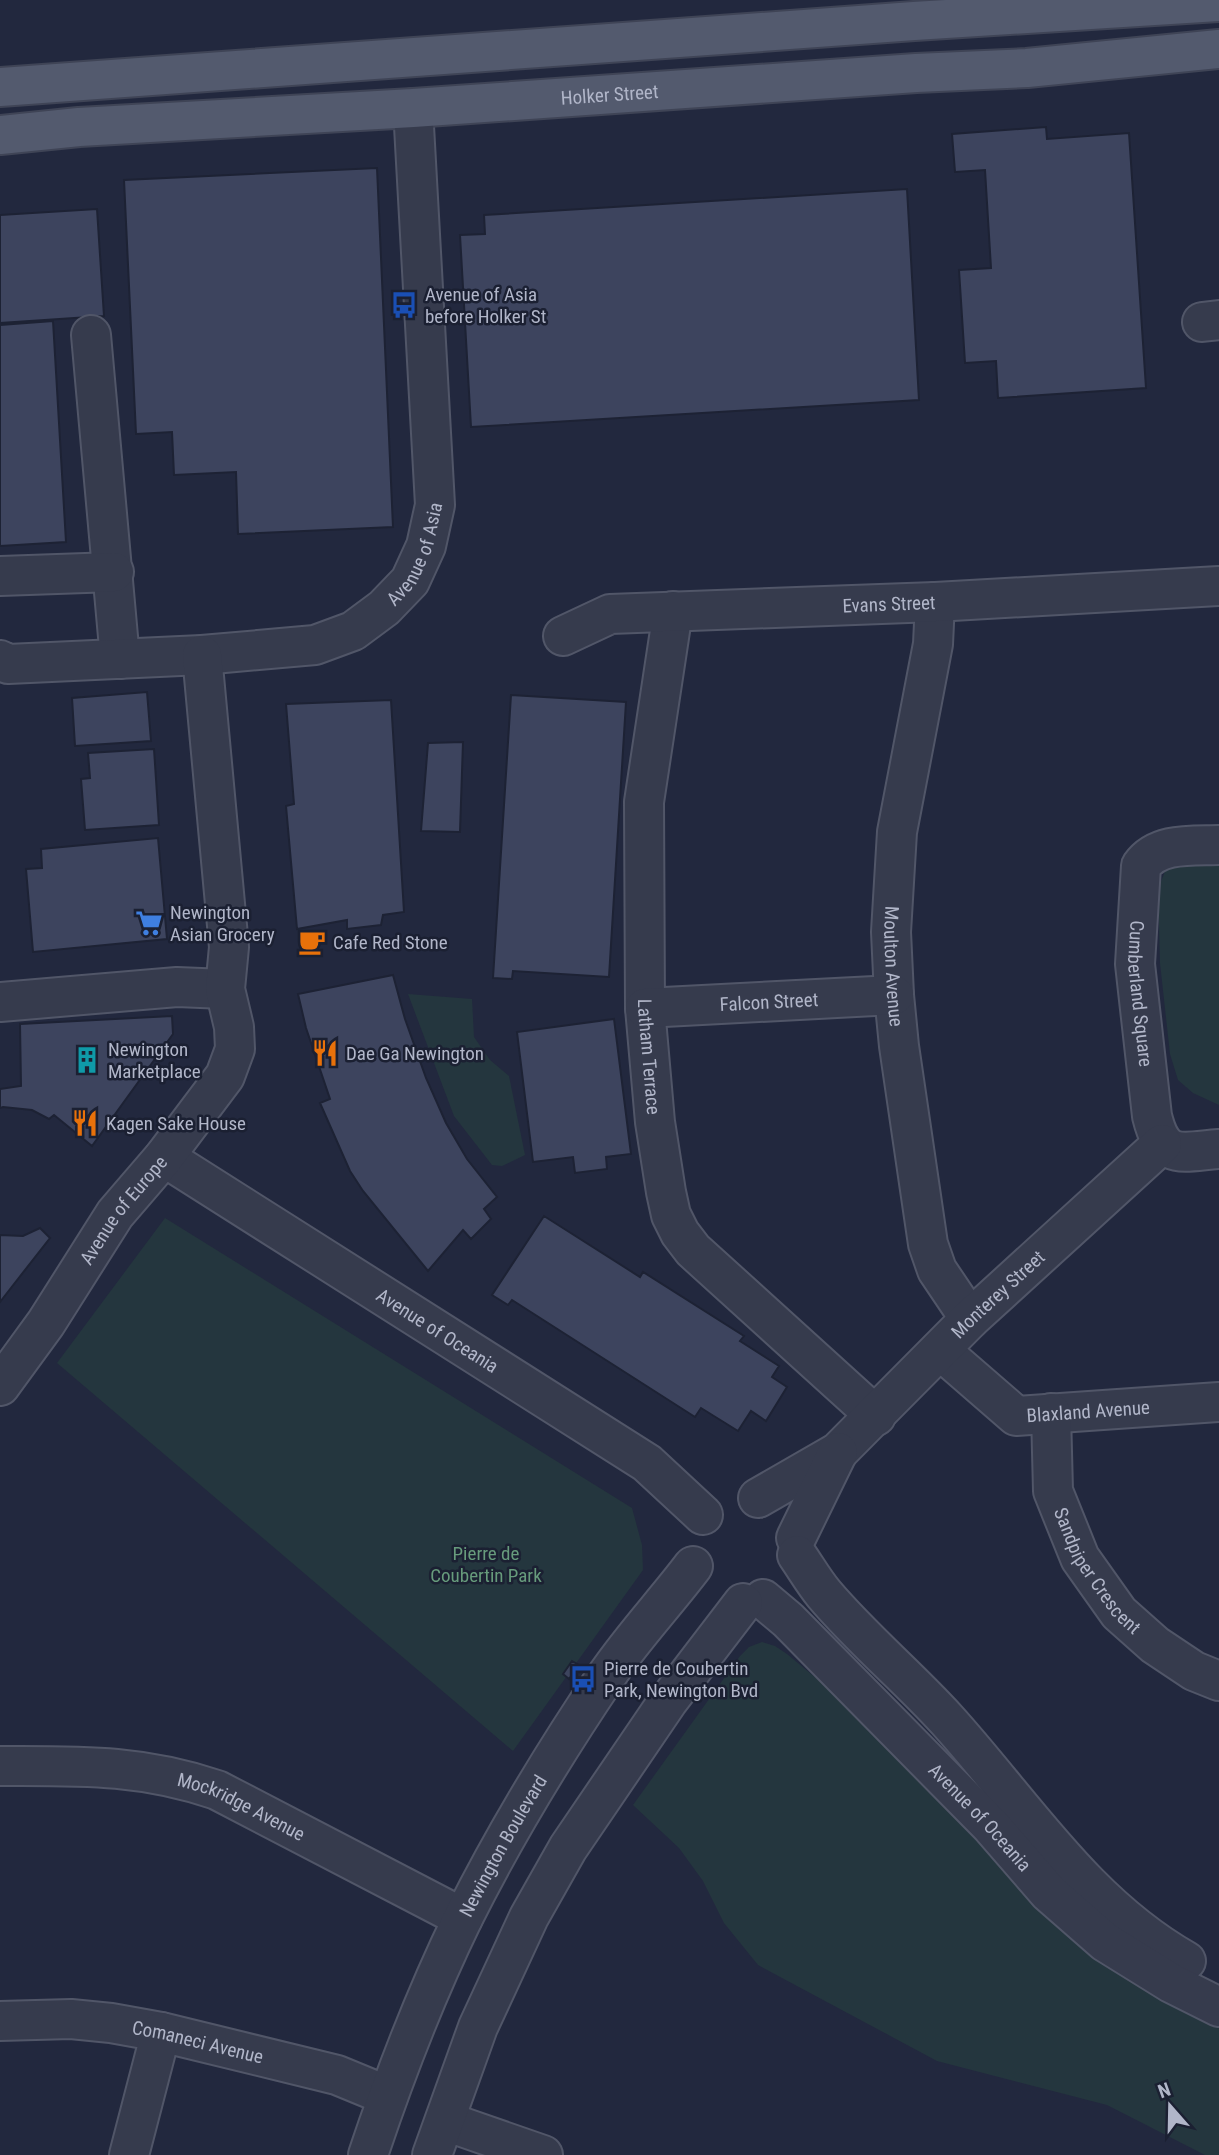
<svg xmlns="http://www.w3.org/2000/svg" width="1219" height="2155" font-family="'Roboto Condensed',sans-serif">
<rect width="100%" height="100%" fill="#22283e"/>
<path fill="#24363e" d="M1219 859V1105L1193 1093 1178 1080 1170 1054 1160 963 1158 889 1166 869 1191 862Z
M408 994 472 999 474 1037 490 1060 509 1076 525 1155 502 1166 492 1165 454 1116Z
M165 1218 632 1508 642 1545 643 1570 513 1751 57 1363Z
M762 1642 775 1646 787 1654 910 1756 1043 1914 1095 1958 1200 2020 1219 2028V2155H1205L1107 2105 937 2061 758 1965 724 1923 703 1881 679 1848 633 1805 740 1656 749 1647Z"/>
<path fill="#3d445e" stroke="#1d2234" stroke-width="2" d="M1046 127 1047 139 1129 133 1146 388 998 398 996 361 965 363 959 270 991 268 985 170 955 172 952 134Z
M377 168 393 527 238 534 236 472 174 475 172 432 136 434 124 180Z
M907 189 919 400 471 427 460 235 485 234 484 215Z
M97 209 104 316 0 323V215Z
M53 321 66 542 0 546V325Z
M147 692 151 741 75 746 72 698Z
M511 695 626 702 609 977 513 971 512 979 493 978Z
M391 700 404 912 383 915 381 925 347 929V920L297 929 286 806 294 804 286 704Z
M463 742 460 832 421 831 428 743Z
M154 749 159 825 85 830 81 779 90 778 88 753Z
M158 838 167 939 33 952 26 869 42 868 41 849Z
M393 975 405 1019 426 1078 446 1123 467 1159 497 1197 484 1209 491 1219 471 1239 463 1230 428 1271 363 1191 350 1171 320 1103 330 1099 306 1028 298 994Z
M172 1016 173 1034 92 1146 54 1115 49 1119 32 1110 3 1107 0 1108V1089L21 1086 20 1024Z
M614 1019 631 1154 606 1157 607 1169 575 1173 573 1157 533 1162 517 1032Z
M544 1216 640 1277 643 1272 744 1336 740 1341 779 1366 772 1377 787 1387 766 1421 751 1411 738 1431 701 1408 695 1417 512 1300 508 1305 492 1295Z
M40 1228 50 1238 0 1302V1235L23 1236Z
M572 1661 579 1665 569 1679 563 1674Z"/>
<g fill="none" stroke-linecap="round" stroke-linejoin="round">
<defs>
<g id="minor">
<path d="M1202 322 1219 320"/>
<path d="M91 335 120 659"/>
<path d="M0 576 114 572"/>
<path id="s1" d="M935 602 933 644 897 832 891 932 894 995 899 1046 928 1244 937 1270 970 1319"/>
<path id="s2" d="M673 611 644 802 645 1008 655 1122 666 1192 671 1215 680 1233 693 1250 876 1416"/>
<path id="s3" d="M563 636 610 614 935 602 1219 586"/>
<path id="s4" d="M0 660 8 664 202 655 315 645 353 631 384 608 410 581 426 546 435 505 413 108"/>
<path id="s5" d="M1219 845C1192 846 1158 842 1141 866L1135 964 1152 1116C1163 1161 1180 1152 1219 1149"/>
<path d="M0 1002 177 987 225 989"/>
<path id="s6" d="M645 1008 894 995"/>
<path id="s7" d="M164 1157 647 1463 703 1515"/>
<path id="s8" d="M940 1350 1016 1416 1219 1402"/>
<path id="s9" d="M0 1386 46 1323 115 1214 164 1157 225 1076 235 1049 234 1027 225 989 229 947 202 655"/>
<path id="s10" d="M1051 1413 1053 1491 1080 1558 1119 1613 1155 1645 1194 1671 1219 1681"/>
<path id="s11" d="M758 1498 838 1452 970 1319 1162 1144"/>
<path d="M796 1538 838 1452"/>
<path d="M797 1555C806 1568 814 1582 824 1594 862 1639 908 1677 947 1720 1023 1804 1085 1904 1186 1961"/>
<path id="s12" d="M763 1599 788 1620 991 1826 1049 1893 1105 1942 1171 1983 1219 2007"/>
<path id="s13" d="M0 1766C79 1766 141 1764 217 1790L463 1918"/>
<path id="s14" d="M0 2021 71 2019 111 2023 161 2032 337 2075 388 2096"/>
<path d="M445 2121 543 2155"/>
<path d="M129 2155 161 2032"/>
<path id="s15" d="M368 2155C395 2074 426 1994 463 1918 505 1834 555 1752 607 1675 633 1637 665 1603 693 1566"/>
<path d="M432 2155 478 2027 529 1917 568 1848 668 1701 743 1603"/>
</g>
<g id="major">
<path d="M0 87 914 21 1219 2"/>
<path id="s16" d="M0 135 79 127 413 108 916 73 1027 68 1219 49"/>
</g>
</defs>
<use href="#minor" stroke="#515668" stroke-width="42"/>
<use href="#major" stroke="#3f4456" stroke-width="42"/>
<use href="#minor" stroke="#363b4d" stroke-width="38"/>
<use href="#major" stroke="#535a6e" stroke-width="38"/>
</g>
<defs>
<symbol id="bus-bare" viewBox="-9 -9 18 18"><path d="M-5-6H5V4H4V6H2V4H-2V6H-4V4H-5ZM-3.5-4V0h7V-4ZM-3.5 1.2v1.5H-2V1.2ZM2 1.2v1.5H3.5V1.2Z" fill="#1a4fb4" stroke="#1b2032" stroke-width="2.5" paint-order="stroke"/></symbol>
<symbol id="supermarket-bare" viewBox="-9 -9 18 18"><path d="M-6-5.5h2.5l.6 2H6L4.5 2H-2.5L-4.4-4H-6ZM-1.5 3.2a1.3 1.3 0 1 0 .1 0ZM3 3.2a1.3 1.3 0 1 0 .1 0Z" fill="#3f7fe0" stroke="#1b2032" stroke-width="2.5" paint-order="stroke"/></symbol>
<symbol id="cafe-bare" viewBox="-9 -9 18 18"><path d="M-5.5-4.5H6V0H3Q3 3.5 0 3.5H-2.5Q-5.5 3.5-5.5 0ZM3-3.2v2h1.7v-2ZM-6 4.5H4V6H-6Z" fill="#e8710a" stroke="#1b2032" stroke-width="2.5" paint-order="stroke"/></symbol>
<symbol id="restaurant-bare" viewBox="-9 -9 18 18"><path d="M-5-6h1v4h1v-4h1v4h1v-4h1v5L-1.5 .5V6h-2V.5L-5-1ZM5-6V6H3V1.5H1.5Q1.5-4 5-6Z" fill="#e8710a" stroke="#1b2032" stroke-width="2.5" paint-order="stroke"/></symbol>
<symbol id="building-bare" viewBox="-9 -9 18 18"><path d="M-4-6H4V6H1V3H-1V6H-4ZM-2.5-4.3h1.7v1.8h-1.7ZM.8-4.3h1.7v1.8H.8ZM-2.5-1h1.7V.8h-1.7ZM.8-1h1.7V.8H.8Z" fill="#0f9aa8" stroke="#1b2032" stroke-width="2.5" paint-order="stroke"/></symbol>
</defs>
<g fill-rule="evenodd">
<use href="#bus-bare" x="385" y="286" width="38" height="38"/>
<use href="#supermarket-bare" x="130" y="904" width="38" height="38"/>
<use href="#cafe-bare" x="293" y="923" width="38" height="38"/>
<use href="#restaurant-bare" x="306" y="1034" width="38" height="38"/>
<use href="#building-bare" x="68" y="1041" width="38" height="38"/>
<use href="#restaurant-bare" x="66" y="1104" width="38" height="38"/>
<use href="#bus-bare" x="564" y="1660" width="38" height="38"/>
</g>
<g text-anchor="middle" stroke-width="5" stroke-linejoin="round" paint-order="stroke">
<g font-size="19" fill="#b1b6c9" stroke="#1b2032">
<text dy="7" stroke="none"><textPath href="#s16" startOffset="611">Holker Street</textPath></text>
<text dy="7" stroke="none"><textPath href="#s4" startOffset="460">Avenue of Asia</textPath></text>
<text dy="7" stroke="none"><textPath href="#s3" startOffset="331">Evans Street</textPath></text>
<text dy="7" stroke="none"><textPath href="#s1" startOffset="368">Moulton Avenue</textPath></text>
<text dy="7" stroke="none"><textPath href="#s5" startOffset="212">Cumberland Square</textPath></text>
<text dy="7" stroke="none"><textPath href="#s6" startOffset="124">Falcon Street</textPath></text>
<text dy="7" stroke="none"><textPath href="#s2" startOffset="448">Latham Terrace</textPath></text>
<text dy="7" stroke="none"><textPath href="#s9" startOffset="215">Avenue of Europe</textPath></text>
<text dy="7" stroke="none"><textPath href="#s11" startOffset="317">Monterey Street</textPath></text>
<text dy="7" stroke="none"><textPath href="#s7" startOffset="324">Avenue of Oceania</textPath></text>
<text dy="7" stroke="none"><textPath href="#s8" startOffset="173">Blaxland Avenue</textPath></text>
<text dy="7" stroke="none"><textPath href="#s10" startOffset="170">Sandpiper Crescent</textPath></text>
<text dy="7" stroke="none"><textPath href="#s13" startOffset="248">Mockridge Avenue</textPath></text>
<text dy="7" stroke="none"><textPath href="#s12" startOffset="308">Avenue of Oceania</textPath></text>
<text dy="7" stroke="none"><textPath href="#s15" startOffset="338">Newington Boulevard</textPath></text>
<text dy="7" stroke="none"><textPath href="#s14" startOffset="200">Comaneci Avenue</textPath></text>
</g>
<g font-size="19" fill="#b1b6c9" stroke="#1b2032" text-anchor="start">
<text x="425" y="301">Avenue of Asia<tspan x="425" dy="22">before Holker St</tspan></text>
<text x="170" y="919">Newington<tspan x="170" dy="22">Asian Grocery</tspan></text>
<text x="333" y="949">Cafe Red Stone</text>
<text x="108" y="1056">Newington<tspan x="108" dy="22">Marketplace</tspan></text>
<text x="346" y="1060">Dae Ga Newington</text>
<text x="106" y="1130">Kagen Sake House</text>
<text x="604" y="1675">Pierre de Coubertin<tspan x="604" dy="22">Park, Newington Bvd</tspan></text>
</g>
<g font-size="19" fill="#679b7c" stroke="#1b2032">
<text x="486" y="1560">Pierre de<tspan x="486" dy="22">Coubertin Park</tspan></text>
</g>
</g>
<g transform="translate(1170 2106) rotate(340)" stroke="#1b2032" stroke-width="5" paint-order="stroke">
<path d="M0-5L12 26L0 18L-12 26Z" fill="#b1b6c9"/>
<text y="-10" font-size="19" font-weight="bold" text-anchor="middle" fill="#b1b6c9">N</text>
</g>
</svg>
